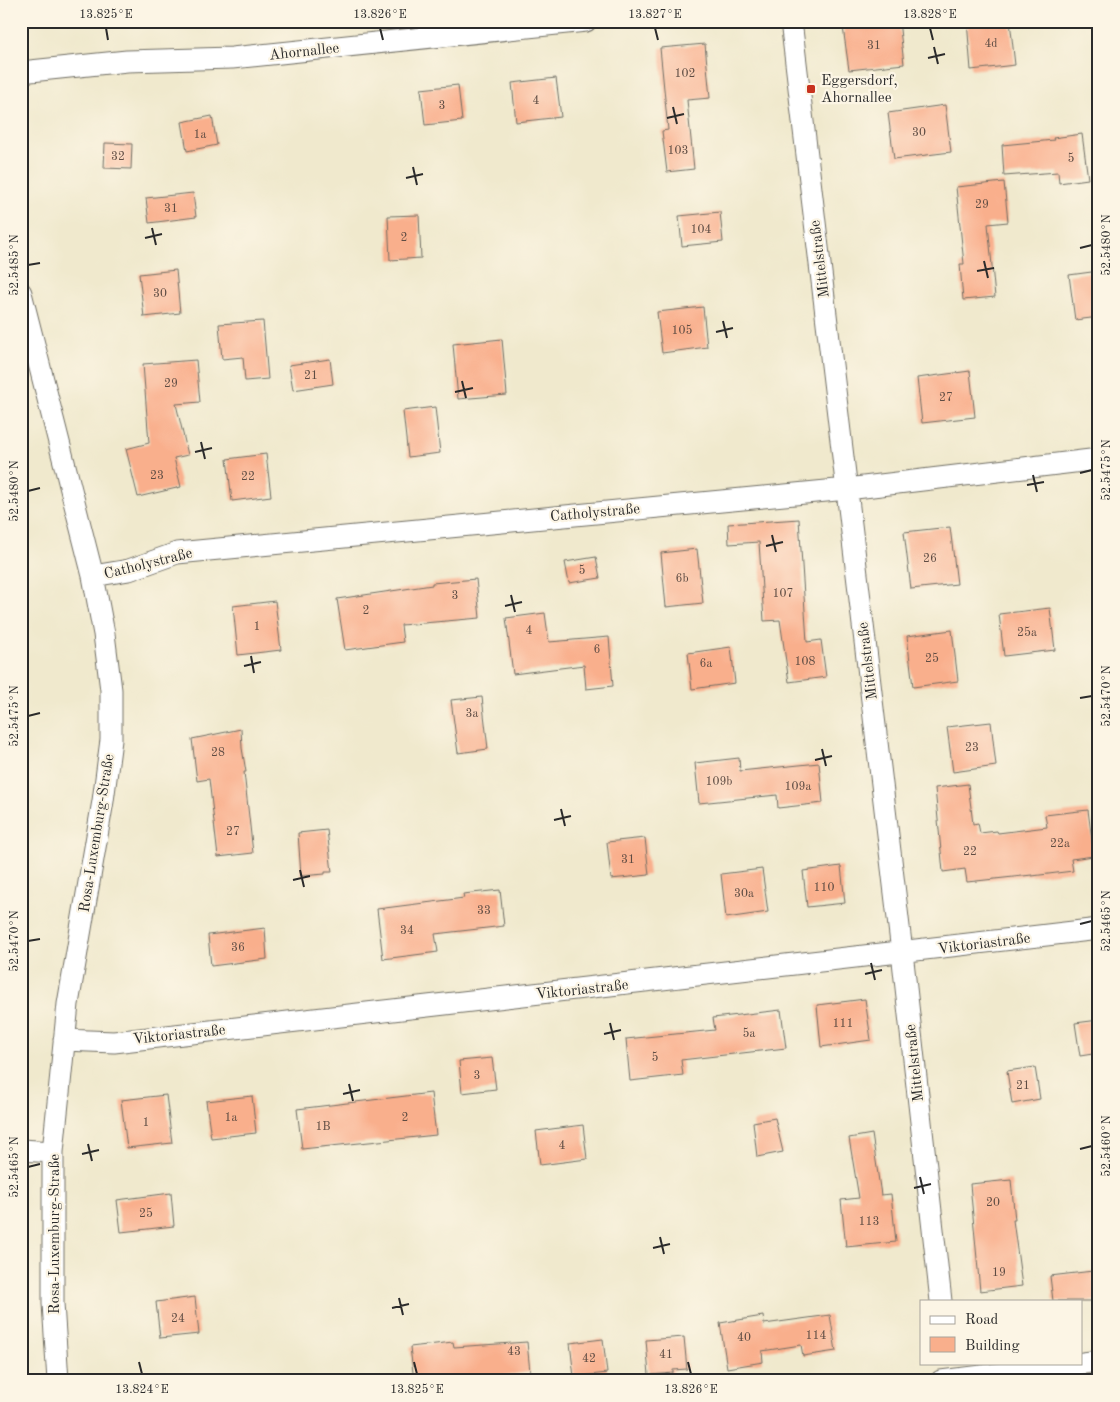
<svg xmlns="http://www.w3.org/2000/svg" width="1120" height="1402" font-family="'Old Standard TT',serif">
<rect width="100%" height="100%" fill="#fcf5e5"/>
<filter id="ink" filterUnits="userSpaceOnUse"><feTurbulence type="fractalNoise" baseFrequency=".02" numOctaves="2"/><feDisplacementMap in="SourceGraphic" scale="10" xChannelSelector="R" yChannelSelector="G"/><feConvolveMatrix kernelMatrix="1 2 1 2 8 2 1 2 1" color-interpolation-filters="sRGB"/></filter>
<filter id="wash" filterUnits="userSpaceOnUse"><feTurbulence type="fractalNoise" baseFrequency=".0096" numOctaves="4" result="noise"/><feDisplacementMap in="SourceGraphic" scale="20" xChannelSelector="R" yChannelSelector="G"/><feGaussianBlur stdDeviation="1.12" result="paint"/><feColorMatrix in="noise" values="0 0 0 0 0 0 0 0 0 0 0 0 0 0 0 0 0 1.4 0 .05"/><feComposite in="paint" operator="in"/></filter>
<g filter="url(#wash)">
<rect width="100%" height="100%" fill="#f0e9cd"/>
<g id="blocks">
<path fill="#f9af8c" d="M892 21H899L904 64 849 70 843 27Z
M967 21H1010L1015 65 971 70Z
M705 44 710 98 687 100 694 169 667 172 662 131 668 130 660 48Z
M556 78 561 117 516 122 512 83Z
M458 85 462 121 425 125 421 89Z
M945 105 951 152 894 159 888 113Z
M212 116 217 145 187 151 182 122Z
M1082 134 1088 179 1059 183 1058 172 1004 176 1002 145 1054 140 1053 138Z
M105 143 132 144 131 169 104 168Z
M1004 182 1008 222 988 224 995 297 963 300 960 264H964L956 187Z
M193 193 196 217 149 223 146 198Z
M720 212 723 242 682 246 679 216Z
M419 215 421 258 390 260 388 216Z
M176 270 180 313 144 317 139 274Z
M1099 271V317L1075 320 1069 275Z
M703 307 707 347 662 353 657 312Z
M263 321 268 379 245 381 243 357 222 359 219 324Z
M502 339 507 395 458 399 453 344Z
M330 359 333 384 293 390 289 365Z
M196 360 200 402 176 404 188 455 174 458 181 487 138 497 126 449 149 443 143 364Z
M970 371 975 417 922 423 917 378Z
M435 407 440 453 408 457 403 411Z
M266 454 271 496 232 501 227 459Z
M799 519 807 642 821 640 826 677 789 682 780 620 764 621 759 542 729 544 728 524Z
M950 527 957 584 911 589 904 532Z
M697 549 703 603 666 607 661 553Z
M596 557 600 578 569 583 565 562Z
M476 579 480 618 401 625 403 642 345 650 337 599 432 585V583Z
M275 601 281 650 238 655 233 606Z
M1050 608 1055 650 1004 656 999 614Z
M545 613 549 642 609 637 613 686 586 689 584 665 513 674 506 618Z
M952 630 958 681 913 687 907 636Z
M731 647 735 683 692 689 688 653Z
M482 697 488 749 458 753 451 700Z
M991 722 996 766 953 772 947 727Z
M241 729 242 748 246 772H244L253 853 218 857 209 779 197 781 192 739Z
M739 758 740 771 819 763 823 803 778 808 777 795 699 803 695 763Z
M968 784 973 824 978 823 980 833 997 831 998 833 1047 827 1045 815 1088 810 1094 856 1071 859 1073 871 1032 876V875L967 882 965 869 943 872 935 788Z
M327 830 332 872H325V874L301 876 298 833Z
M645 838 649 875 611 879 607 842Z
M841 866 845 903 807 907 803 871Z
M762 869 768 912 726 918 721 874Z
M500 890 504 926 435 934 438 952 383 959 377 909 464 898 463 894Z
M265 928 267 959 211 966 208 935Z
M865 999 871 1040 821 1047 817 1005Z
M781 1010 786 1048 681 1060 683 1075 630 1081 626 1039 715 1030 713 1018Z
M1099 1020V1053L1080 1056 1075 1023Z
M492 1058 496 1089 462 1093 459 1061Z
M1035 1067 1040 1099 1012 1104 1007 1071Z
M431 1093 436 1135 302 1149 297 1109Z
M166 1095 172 1143 127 1148 121 1100Z
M252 1096 256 1133 211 1138 206 1101Z
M775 1118 783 1152 757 1157 753 1122Z
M583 1125 587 1159 540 1165 536 1131Z
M872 1134 881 1195 891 1194 896 1242 846 1247 841 1200 859 1198 849 1138Z
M1011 1180 1015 1220H1013L1022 1286 980 1291 970 1184Z
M171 1193 174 1226 121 1232 117 1200Z
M1093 1271 1097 1301H1053L1050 1276Z
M195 1297 199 1334 160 1338 156 1302Z
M830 1315 836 1351 803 1356 801 1345 762 1351 763 1362 727 1368 720 1323 763 1316 764 1324Z
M684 1337 687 1369 673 1370V1373L649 1375 646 1340Z
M603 1339 607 1373 574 1377 570 1343Z
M453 1342 454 1347 527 1342 530 1372 460 1381H414L410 1347Z"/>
</g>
</g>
<g filter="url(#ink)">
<use href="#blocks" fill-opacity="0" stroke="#706e64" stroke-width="1"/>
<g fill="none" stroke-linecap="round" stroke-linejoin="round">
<defs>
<path id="street" d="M791 21 902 952 941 1301
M21 72 127 61 232 58 586 21
M21 293 93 576 104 634 111 690V740L103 801 68 1004 53 1152V1303L58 1381
M93 576 129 570 177 553 847 489 1099 459
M64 1040 114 1042 1099 929
M21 1150 53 1152
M941 1381 1099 1361"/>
</defs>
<use href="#street" stroke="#706e64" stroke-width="23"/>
<path stroke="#706e64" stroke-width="3" stroke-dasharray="4 4" stroke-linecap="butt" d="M21 234 27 271"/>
<use href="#street" stroke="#fff" stroke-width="21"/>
</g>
</g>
<path fill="none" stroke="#2b2b2b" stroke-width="2" d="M106 28 108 40M380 28 383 40M655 28 658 40M930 28 933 40M934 47 938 64M928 58 945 54M673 107 677 124M667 118 684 114M413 167 417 185M406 178 423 174M152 228 156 245M145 238 162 234M1080 248 1092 245M984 261 988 278M28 265 40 263M977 271 994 268M723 321 727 338M716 332 733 328M462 381 466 398M455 392 473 388M201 442 205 459M195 452 212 448M1080 473 1092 470M1033 475 1037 492M1027 485 1044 482M28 491 40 488M772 535 776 552M766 546 783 542M511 595 515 612M505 606 522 602M251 656 254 673M244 666 261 662M1080 698 1092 696M28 716 40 713M822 749 826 766M815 760 832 756M561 809 565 826M554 820 571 816M300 870 304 887M293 880 310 876M1080 924 1092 921M28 941 40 939M871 963 875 980M865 974 882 970M610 1023 614 1040M604 1034 621 1030M349 1084 353 1101M343 1094 360 1090M88 1144 92 1161M1080 1149 1092 1146M82 1154 99 1150M28 1167 40 1164M920 1177 924 1194M914 1188 931 1184M660 1237 664 1254M653 1248 670 1244M399 1298 403 1315M392 1308 409 1304M139 1362 142 1374M414 1362 417 1374M688 1362 691 1374"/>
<rect fill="#c8321e" stroke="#fcf5e5" stroke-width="2" x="806" y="84" width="10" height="10" rx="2.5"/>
<g text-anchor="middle" stroke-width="4.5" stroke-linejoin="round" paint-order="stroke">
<g font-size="12" fill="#5e4c43">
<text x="991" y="47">4d</text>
<text x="874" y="49">31</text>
<text x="685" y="77">102</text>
<text x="536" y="104">4</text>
<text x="442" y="109">3</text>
<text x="919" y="136">30</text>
<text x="200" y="138">1a</text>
<text x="678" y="154">103</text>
<text x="118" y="160">32</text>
<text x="1071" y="162">5</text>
<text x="982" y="208">29</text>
<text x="171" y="212">31</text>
<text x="701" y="233">104</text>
<text x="404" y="241">2</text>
<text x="160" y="297">30</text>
<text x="682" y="334">105</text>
<text x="311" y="379">21</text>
<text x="171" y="387">29</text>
<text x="946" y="401">27</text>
<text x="157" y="479">23</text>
<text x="248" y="480">22</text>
<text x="930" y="562">26</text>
<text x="582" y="574">5</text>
<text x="682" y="582">6b</text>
<text x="783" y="597">107</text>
<text x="455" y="599">3</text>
<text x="366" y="614">2</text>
<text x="257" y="630">1</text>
<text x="529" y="634">4</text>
<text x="1027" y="636">25a</text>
<text x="597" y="653">6</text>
<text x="932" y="662">25</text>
<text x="805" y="665">108</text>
<text x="706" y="667">6a</text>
<text x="472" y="717">3a</text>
<text x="972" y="751">23</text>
<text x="218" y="756">28</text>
<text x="719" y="785">109b</text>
<text x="798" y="790">109a</text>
<text x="233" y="835">27</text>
<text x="1060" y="847">22a</text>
<text x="970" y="855">22</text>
<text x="628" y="863">31</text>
<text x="824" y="891">110</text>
<text x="744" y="897">30a</text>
<text x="484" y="914">33</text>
<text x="407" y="934">34</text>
<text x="238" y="951">36</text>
<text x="843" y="1027">111</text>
<text x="749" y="1037">5a</text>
<text x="655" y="1061">5</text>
<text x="477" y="1079">3</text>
<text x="1023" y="1089">21</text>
<text x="231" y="1121">1a</text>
<text x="405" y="1121">2</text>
<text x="146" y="1126">1</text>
<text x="323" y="1130">1B</text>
<text x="562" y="1149">4</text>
<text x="993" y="1206">20</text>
<text x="146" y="1217">25</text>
<text x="869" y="1225">113</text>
<text x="999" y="1276">19</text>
<text x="178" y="1322">24</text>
<text x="816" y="1339">114</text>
<text x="744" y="1341">40</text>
<text x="514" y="1355">43</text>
<text x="666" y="1358">41</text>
<text x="589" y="1362">42</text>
</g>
<g font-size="15" fill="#2b2b2b" stroke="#fcf5e5">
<text transform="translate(304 51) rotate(-6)" y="5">Ahornallee</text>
<text transform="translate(819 259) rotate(-97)" y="5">Mittelstraße</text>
<text transform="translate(595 512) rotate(-5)" y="5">Catholystraße</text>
<text transform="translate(148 563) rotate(-14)" y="5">Catholystraße</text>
<text transform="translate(867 661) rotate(-97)" y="5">Mittelstraße</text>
<text transform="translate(96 833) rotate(-81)" y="5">Rosa-Luxemburg-Straße</text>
<text transform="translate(984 943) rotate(-7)" y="5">Viktoriastraße</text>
<text transform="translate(582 989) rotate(-6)" y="5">Viktoriastraße</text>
<text transform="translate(179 1034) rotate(-6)" y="5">Viktoriastraße</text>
<text transform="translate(914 1063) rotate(-96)" y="5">Mittelstraße</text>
<text transform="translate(54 1234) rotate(-90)" y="5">Rosa-Luxemburg-Straße</text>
</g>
<g font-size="15" fill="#2b2b2b" stroke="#fcf5e5" text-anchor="start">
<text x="821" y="85">Eggersdorf,<tspan x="821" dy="17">Ahornallee</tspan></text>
</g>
</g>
<rect width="1120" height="1402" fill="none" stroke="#fcf5e5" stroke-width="55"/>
<rect x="920" y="1300" width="162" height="65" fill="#fcf5e5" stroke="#a8a49b"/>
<rect x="930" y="1316" width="25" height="8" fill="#ffffff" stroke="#a8a49b"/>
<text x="965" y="1324" font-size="15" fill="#2b2b2b">Road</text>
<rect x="930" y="1337" width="25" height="15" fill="#f9af8c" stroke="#a8a49b"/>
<text x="965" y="1350" font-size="15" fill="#2b2b2b">Building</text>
<rect x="28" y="28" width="1064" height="1346" fill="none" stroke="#2b2b2b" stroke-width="2"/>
<g font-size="12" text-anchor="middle" fill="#2b2b2b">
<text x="106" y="18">13.825°E</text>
<text x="380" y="18">13.826°E</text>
<text x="655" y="18">13.827°E</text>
<text x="930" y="18">13.828°E</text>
<text transform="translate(1106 245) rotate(-90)" y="4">52.5480°N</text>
<text transform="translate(14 265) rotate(-90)" y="4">52.5485°N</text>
<text transform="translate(1106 470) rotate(-90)" y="4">52.5475°N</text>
<text transform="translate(14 491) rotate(-90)" y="4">52.5480°N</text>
<text transform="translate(1106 696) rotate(-90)" y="4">52.5470°N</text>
<text transform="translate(14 716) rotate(-90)" y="4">52.5475°N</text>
<text transform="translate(1106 921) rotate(-90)" y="4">52.5465°N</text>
<text transform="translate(14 941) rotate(-90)" y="4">52.5470°N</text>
<text transform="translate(1106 1146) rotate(-90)" y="4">52.5460°N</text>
<text transform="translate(14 1167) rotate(-90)" y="4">52.5465°N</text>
<text x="142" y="1393">13.824°E</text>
<text x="417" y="1393">13.825°E</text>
<text x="691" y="1393">13.826°E</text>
</g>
</svg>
